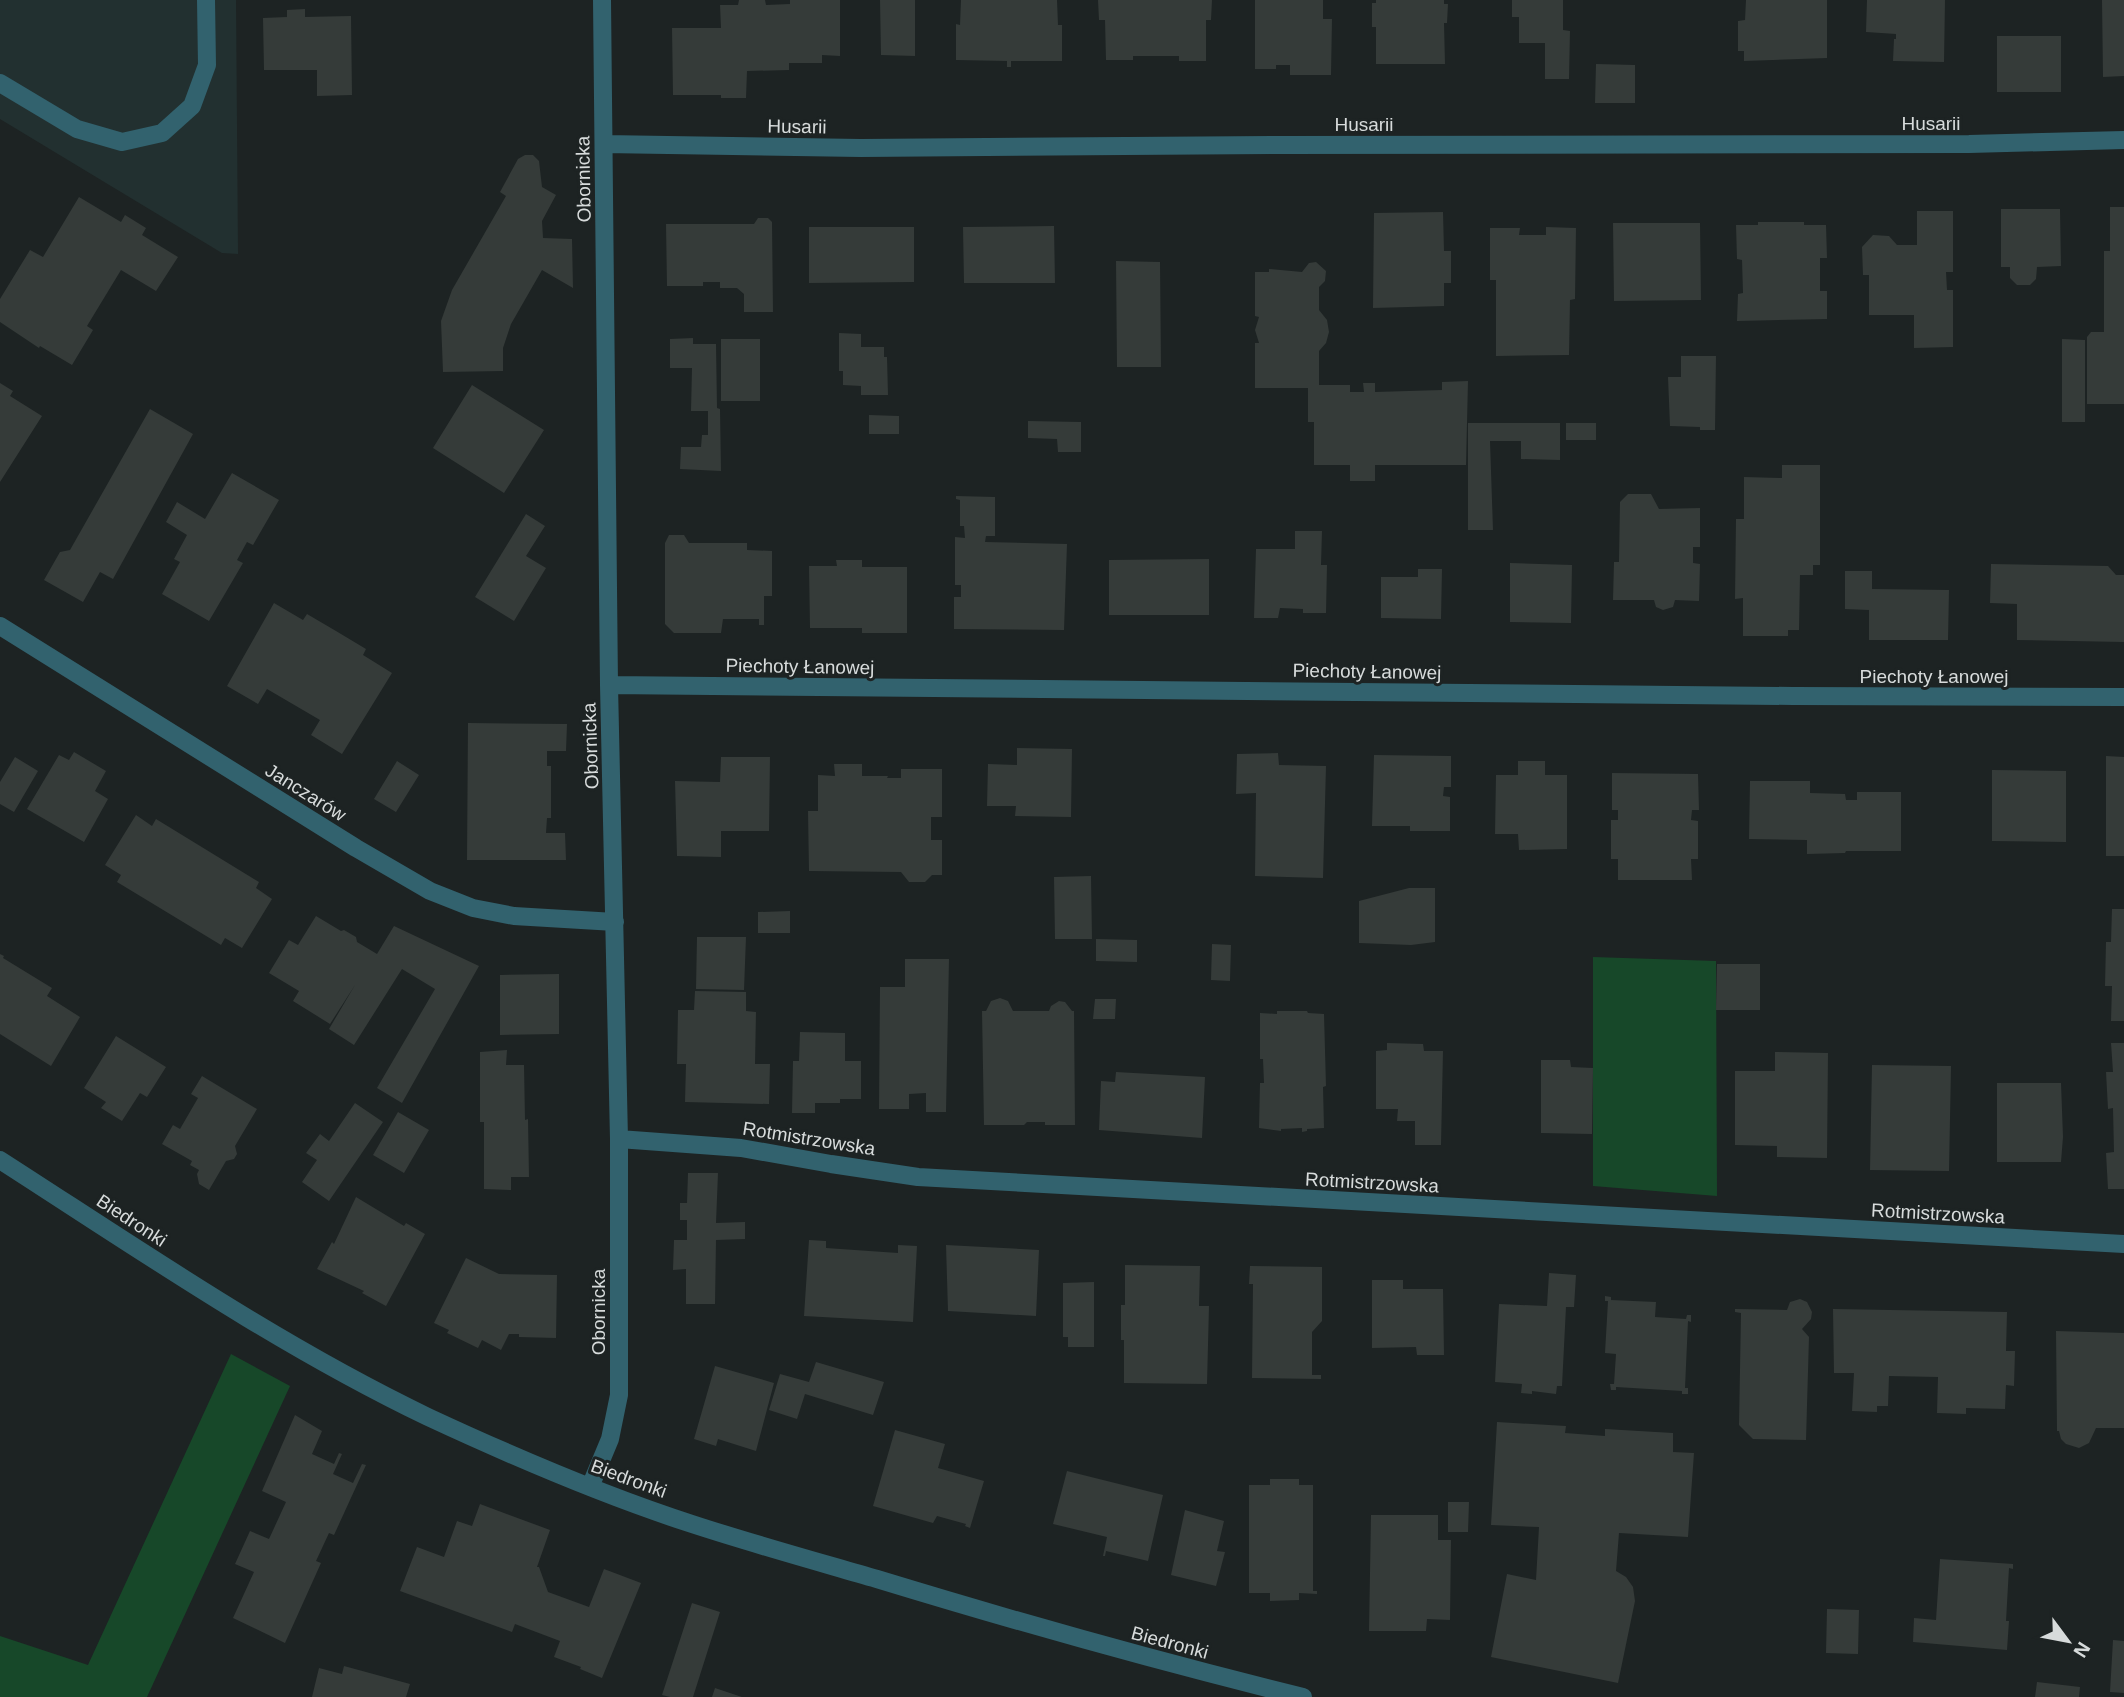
<svg xmlns="http://www.w3.org/2000/svg" width="2124" height="1697" font-family="Helvetica,sans-serif">
<rect width="100%" height="100%" fill="#1d2323"/>
<path fill="#223030" d="M0 0H236L238 254 222 253 0 119Z"/>
<path fill="#174829" d="M1593 957 1716 961 1717 1196 1593 1186Z
M231 1354 290 1386 147 1697H0V1636L88 1665Z"/>
<path fill="#353b39" d="M739 0H765L766 5 790 4V0H840V56L822 55V63H789V70L747 71 746 98H721V95H673L672 28H721L720 5H738Z
M880 0H915V56L881 55Z
M961 0H1057L1058 25H1062V61H1011V67H1007V61L956 60V24L960 25Z
M1098 0H1212L1211 20H1206V61H1179V56H1133V60H1106L1105 20H1099Z
M1255 0H1323V19H1332L1331 75H1290V65H1276V69H1255Z
M1376 0H1444V4H1448L1447 23H1444L1445 64H1376V27H1372V3H1376Z
M1512 0H1563V30L1570 31 1569 79H1545V43H1519V17H1512Z
M1746 0H1827V58L1744 61V51H1738V21L1745 20Z
M1867 0H1945L1944 62 1893 61 1894 39H1896V34L1866 32Z
M2102 0H2124V76L2103 77Z
M305 9V17L351 16 352 95 317 96V70H264L263 18 287 17V10Z
M1997 36H2061V92H1997Z
M1596 64 1635 65V103H1595Z
M525 155H533L539 161 542 187 556 195 542 221 543 238 572 239 573 288 542 270 511 324 503 348V371L443 372 441 321 452 290 506 196 500 192 518 159Z
M79 197 121 222 125 215 146 228 142 235 178 257 156 291 121 270 87 326 93 330 72 365 40 346 39 348 0 322V299L30 250 43 257Z
M2110 207H2124V404H2087V337L2091 332H2104V251H2110Z
M2001 209H2060L2061 266 2037 267 2036 279 2030 285H2017L2010 278V267H2001Z
M1917 211H1953V272H1946L1947 290H1953V347L1914 348V315H1869V275H1863L1862 247 1873 235 1889 236 1897 245H1917Z
M1443 212 1444 251H1451V283H1444V306L1373 308 1374 213Z
M758 218H768L772 222 773 312H744V294L737 288H720V282H703V286H667L666 224H754Z
M1758 222H1804V225H1826L1827 258H1820V291H1827V319L1737 321 1738 294 1743 293 1742 260 1737 259 1736 225H1758Z
M1613 223H1700L1701 300 1614 301Z
M1054 226 1055 283H964L963 227Z
M809 227H914V282L809 283Z
M1546 227 1576 228 1575 299 1570 300 1569 355 1496 356V280H1490V228H1520L1519 235H1546Z
M1116 261 1160 262 1161 367H1117Z
M1316 262 1326 271 1325 281 1319 287V310L1327 320 1329 332 1326 343 1319 351V385H1350V392H1364L1363 383H1375V392L1442 390V382L1468 381 1466 465H1375V481H1350V465H1314V422H1308V388H1255V343H1259L1255 330 1259 317 1255 316V272H1269V269L1302 272 1309 263Z
M839 333 861 334V347H884V357H887L888 395H861V386L843 385V371H839Z
M693 338V344H716L717 408 720 409 721 471 680 469 681 447H701L702 435H708V411H691L692 368H670V339Z
M721 339H760V401H721Z
M2062 339 2085 340V422H2062Z
M1681 356H1716L1715 430H1700V427L1670 426 1668 377H1681Z
M0 383 13 391 10 396 42 416 0 482Z
M472 385 544 430 504 493 433 448Z
M150 409 193 434 113 579 100 572 83 602 44 580 60 552 70 550Z
M869 415 899 416V434H869Z
M1028 421 1081 422V452H1058L1057 439 1028 438Z
M1468 423H1560V460L1521 459V441H1490L1493 530H1468Z
M1566 423H1596V440H1566Z
M1782 465H1820V565H1813V575H1800L1799 630H1788V636H1743V598L1735 599 1736 519H1744V477L1782 478Z
M232 473 279 500 253 545 247 542 237 560 243 563 209 621 162 594 180 562 174 559 187 535 166 522 177 502 205 519Z
M1628 494H1651L1659 509 1700 508V547H1693V563L1700 564 1699 601 1675 600 1673 607 1663 610 1656 607 1654 600H1613L1614 562H1619L1620 502Z
M956 496 995 497V536H986L985 542 1067 544 1064 630 954 629V597H961V585H955V537L965 538 964 526H960V500L956 499Z
M526 514 545 526 526 556 546 568 514 621 475 597Z
M1295 531H1322L1321 565H1327L1326 613H1303V609L1280 608 1278 618H1254L1256 549H1295Z
M669 535H684L689 543H747V550L772 551V596H764V625H759V619H723L721 633H674L665 624V543Z
M1209 559V615H1109V560Z
M836 560H862V567H907V633H862V628H810L809 566H837Z
M1510 563 1572 565 1571 623 1510 622Z
M1991 564 2108 566 2116 575H2124V642L2017 640V604L1990 603Z
M1418 569H1442L1441 619 1381 618V577H1418Z
M1845 571H1872V589L1949 590 1948 640H1869V610L1845 609Z
M274 603 303 620 307 614 336 631 366 649 363 655 392 673 342 754 311 735 320 720 267 689 258 704 227 686Z
M468 723 567 724 566 751H547V766H551V818H547L546 833H565L566 860H467Z
M1017 748 1072 749 1071 817 1015 816 1016 806H987L988 764 1017 765Z
M74 752 106 771 95 791 108 799 84 842 27 809 59 755 69 760Z
M1278 753 1279 765 1326 766 1323 878 1255 876 1256 793 1236 794 1237 754Z
M1374 755 1451 756V787H1444L1443 796 1450 797V831H1410V826H1372Z
M2106 756 2124 757V856H2106Z
M15 757 38 771 14 812 0 804V782Z
M721 757H770L769 831H721V857L677 856 675 781 720 782Z
M397 761 419 775 396 812 374 799Z
M1518 761H1545V775H1567V849L1519 850 1518 834H1495L1496 775H1518Z
M834 764H862V776H888L887 778H901V769H942V817H931V840H942V875H932L925 882H909L901 872 809 871 808 811H818V775L835 776Z
M1992 770 2066 771V842L1992 841Z
M1612 773 1698 774 1699 810H1692L1691 820 1698 821V859H1691L1692 880H1618V859H1611V820H1618V810H1612Z
M1750 781H1810V793L1845 794 1846 800H1857V792H1901V851H1846L1845 853 1807 854V840L1749 839Z
M136 815 152 826 156 819 259 882 256 888 272 899 242 948 225 938 221 945 117 882 121 875 105 865Z
M1091 876 1092 939H1055L1054 877Z
M1409 888H1435V942L1411 945 1359 943V901Z
M2112 909H2124V1021H2111L2112 986H2105L2106 942H2111Z
M790 911V933H758V912Z
M316 916 341 931 344 930 356 937 357 942 377 954 394 926 479 966 402 1103 377 1088 435 989 402 969 354 1045 329 1029 355 985 330 1024 293 1001 299 991 269 973 289 940 298 945Z
M697 937H746L744 990 696 989Z
M1096 939 1137 940V962L1096 961Z
M1212 944 1231 945 1230 981 1211 980Z
M0 954 4 956 3 958 52 988 47 996 80 1017 51 1066 0 1034Z
M905 959H949L946 1112H926V1093L909 1094V1109H879L880 987H905Z
M1717 964H1760V1010H1716Z
M559 974V1034L500 1035V975Z
M695 991 746 992V1011L756 1012 755 1064H770L769 1104 685 1102 686 1064H677L678 1010H694Z
M1000 998 1008 1001 1013 1011H1049L1051 1006 1059 1001 1065 1002 1072 1011H1074L1075 1125H1045V1122H1027L1024 1125H984L982 1011H986L991 1001Z
M1095 999H1116L1115 1019H1093Z
M1277 1011H1307L1308 1013 1324 1014 1326 1086 1323 1087 1324 1128 1307 1129V1131L1302 1132V1128L1281 1129V1131L1259 1128 1260 1083H1264L1263 1059H1260V1013L1277 1014Z
M800 1032 845 1033V1061H861V1099H840V1103H815V1113H792L793 1061H799Z
M116 1036 166 1067 147 1097 140 1093 122 1121 101 1108 106 1102 84 1088Z
M1387 1043 1423 1044 1424 1051H1443L1441 1145H1415V1121H1397L1398 1109H1376V1051L1387 1050Z
M2111 1043H2124V1189H2108L2106 1153 2114 1152 2113 1108 2108 1109 2106 1072H2113Z
M507 1050 506 1065H524L525 1120 528 1119 529 1177H511V1190L484 1189V1122H480V1052Z
M1775 1052 1828 1053 1827 1158 1777 1157V1146L1735 1145V1071H1775Z
M1541 1060H1570L1571 1067 1593 1068 1592 1134 1541 1133Z
M1872 1065 1951 1066 1949 1171 1870 1170Z
M1116 1072 1205 1077 1202 1138 1099 1130 1101 1081 1115 1082Z
M202 1076 257 1109 235 1146 237 1154 234 1159 226 1161 209 1190 199 1184 197 1174 199 1170 190 1165 192 1161 162 1144 173 1125 180 1129 198 1098 191 1094Z
M1997 1083H2061L2063 1137 2061 1162H1997Z
M355 1103 383 1122 329 1201 302 1182 317 1160 306 1153 320 1134 329 1141Z
M398 1112 429 1130 404 1173 373 1155Z
M688 1173H718L716 1223 745 1222V1239L716 1240 715 1304H686V1269L673 1270 674 1240H687V1220H680V1203H687Z
M356 1197 404 1226 406 1223 425 1234 386 1306 362 1293 364 1291 317 1269 332 1242 334 1244Z
M809 1240 826 1241V1248L898 1253V1245L917 1246 913 1322 804 1316Z
M946 1245 1039 1250 1036 1316 948 1311Z
M466 1258 499 1274 557 1275 556 1338 519 1337V1334H509L501 1350 482 1340 478 1348 447 1333 449 1330 434 1323Z
M1125 1265 1200 1266 1199 1306H1209L1207 1384 1124 1383V1340H1121V1305H1125Z
M1250 1266 1322 1267V1321L1312 1332V1375H1321V1379L1252 1378 1253 1284H1249Z
M1549 1273 1576 1275 1574 1307H1566L1562 1386H1557L1556 1394 1532 1391V1394L1521 1393 1522 1384 1495 1382 1499 1304 1547 1306Z
M1372 1280H1403V1289H1443L1444 1355H1417L1416 1347 1372 1348Z
M1094 1282V1347H1068V1337H1063V1283Z
M1605 1296 1611 1297V1300L1656 1302 1655 1317 1686 1319 1687 1315H1691V1322L1688 1321 1685 1388H1688V1394H1682V1391L1616 1387V1390H1611L1610 1384H1614L1616 1354 1605 1353 1608 1301H1605Z
M1800 1299 1807 1302 1812 1312 1811 1319 1802 1329 1809 1337 1806 1440 1753 1439 1739 1425 1741 1313 1735 1312V1309L1787 1310 1790 1302Z
M1833 1309 2007 1312 2006 1351H2015L2014 1386 2006 1385 2005 1409 1966 1408V1414L1937 1413 1938 1377 1889 1376 1888 1406H1877V1412L1852 1411 1854 1373H1834Z
M2056 1331 2124 1333V1428H2096L2089 1443 2079 1448 2066 1444 2061 1439 2059 1431H2057Z
M816 1362 884 1382 873 1415 805 1394 797 1419 769 1410 780 1374 809 1382Z
M715 1366 774 1383 756 1451 718 1439 716 1446 694 1439Z
M295 1415 322 1431 312 1454 334 1464 339 1453 342 1454 333 1474 353 1483 362 1464 366 1465 334 1535 329 1533 316 1561 321 1563 285 1643 233 1618 254 1572 235 1564 250 1531 269 1539 286 1502 262 1491Z
M1497 1422 1566 1426 1565 1433 1605 1436V1429L1673 1433V1452L1694 1453 1688 1537 1619 1533 1616 1571 1626 1577 1633 1587 1635 1601 1618 1683 1491 1657 1507 1574 1536 1580 1539 1527 1491 1525Z
M895 1430 945 1444 938 1468 984 1481 970 1528 965 1526 966 1524 937 1516 933 1523 873 1506Z
M1067 1471 1163 1495 1148 1561 1106 1551 1105 1556H1103L1107 1537 1053 1524Z
M1270 1479H1299V1485H1313V1591H1317V1594L1299 1593V1600L1270 1601V1593H1249V1485H1270Z
M1448 1502H1469L1468 1532H1448Z
M480 1504 550 1530 537 1567H539L548 1592 589 1607 604 1569 641 1583 602 1678 580 1669 581 1667 554 1657 560 1641 515 1624 512 1632 400 1591 417 1547 444 1557 457 1521 472 1526Z
M1185 1510 1224 1521 1217 1551 1225 1552 1216 1586 1171 1575Z
M1371 1515H1438V1540H1451L1450 1620 1427 1619 1426 1631H1369Z
M1940 1559 2013 1564V1569L2009 1568 2006 1621H2009L2007 1650 1913 1642 1914 1618 1936 1620Z
M692 1603 720 1612 693 1697H670L662 1695Z
M1827 1609 1859 1610 1858 1654 1826 1653Z
M2113 1640 2124 1641V1693L2110 1692Z
M344 1666 410 1684 406 1697H312L319 1668 342 1674Z
M2037 1682 2080 1687 2079 1697H2035Z
M715 1688 742 1697H712Z"/>
<g fill="none" stroke-linecap="round" stroke-linejoin="round">
<path stroke="#32626e" stroke-width="18" d="M0 83 77 129 122 142 162 133 192 106 207 65 206 0"/>
<path stroke="#32626e" stroke-width="18" d="M604 144 861 148 1272 145 1969 144 2124 140
M0 626 356 848 430 891 473 908 514 916 615 922
M609 685 1793 696 2124 697
M619 1139 741 1148 831 1164 918 1177 2124 1244
M0 1160C140 1250 278 1345 428 1417 514 1457 602 1495 692 1524 753 1544 815 1561 877 1579 1018 1622 1160 1662 1303 1697
M590 1487 610 1439 619 1395V1139L609 685 602 0"/>
</g>
<g text-anchor="middle" stroke-width="6" stroke-linejoin="round" paint-order="stroke">
<g font-size="19" fill="#d7dbdb" stroke="#1d2323">
<text x="1931" y="130">Husarii</text>
<text x="1364" y="131">Husarii</text>
<text transform="translate(797 126) rotate(1)" y="7">Husarii</text>
<text transform="translate(583 179) rotate(-91)" y="7">Obornicka</text>
<text transform="translate(800 666) rotate(1)" y="7">Piechoty Łanowej</text>
<text transform="translate(1367 671) rotate(1)" y="7">Piechoty Łanowej</text>
<text x="1934" y="683">Piechoty Łanowej</text>
<text transform="translate(590 746) rotate(-92)" y="7">Obornicka</text>
<text transform="translate(306 792) rotate(32)" y="7">Janczarów</text>
<text transform="translate(809 1138) rotate(9)" y="7">Rotmistrzowska</text>
<text transform="translate(1372 1182) rotate(3)" y="7">Rotmistrzowska</text>
<text transform="translate(1938 1213) rotate(3)" y="7">Rotmistrzowska</text>
<text transform="translate(132 1220) rotate(33)" y="7">Biedronki</text>
<text transform="translate(598 1312) rotate(-90)" y="7">Obornicka</text>
<text transform="translate(629 1478) rotate(20)" y="7">Biedronki</text>
<text transform="translate(1170 1642) rotate(15)" y="7">Biedronki</text>
</g>
</g>
<g transform="translate(2068 1641) rotate(122)" stroke="#1d2323" stroke-width="5" paint-order="stroke">
<path d="M0-5L12 26L0 18L-12 26Z" fill="#d7dbdb"/>
<text y="-10" font-size="19" font-weight="bold" text-anchor="middle" fill="#d7dbdb">N</text>
</g>
</svg>
